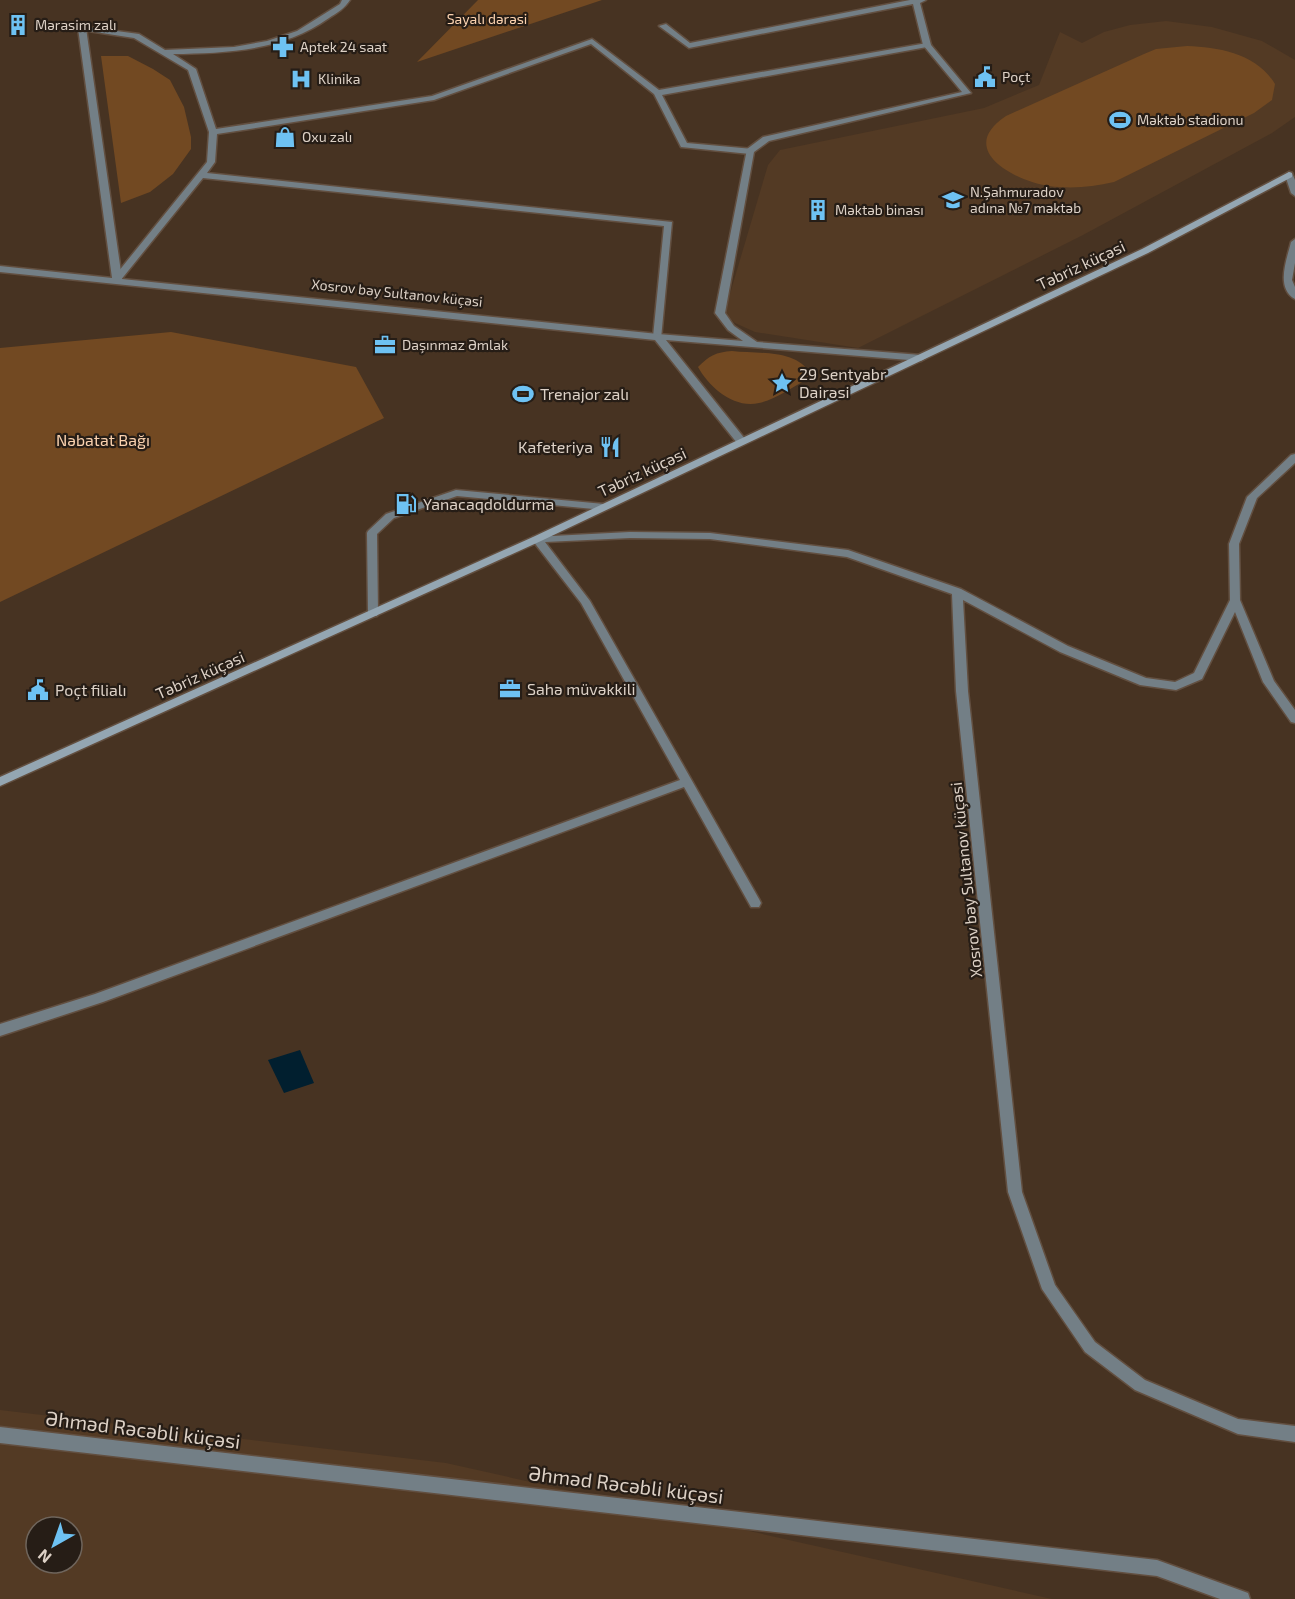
<svg xmlns="http://www.w3.org/2000/svg" width="1295" height="1599" font-family="'Exo 2',sans-serif">
<rect width="100%" height="100%" fill="#473322"/>
<path fill="#533a24" fill-rule="evenodd" d="M1166 21 1212 27 1262 41 1295 60V117L1272 133 1083 235 858 348 755 332 735 323 724 314 768 165 780 150 984 108 1039 85 1060 32 1082 43 1104 32 1130 25Z
M0 1410 446 1463 1052 1599H0ZM36 1527H72V1563H36Z"/>
<path fill="#724922" d="M478 0H602L417 62Z
M1187 46C1219 47 1257 54 1275 84L1272 100 1254 113 1114 182C1092 187 1072 189 1049 186 1015 181 955 150 1006 116L1144 54 1156 49Z
M101 56H128L153 69 170 80 184 107 191 137V149L173 174 150 192 121 203Z
M171 332 356 367 384 418 0 602V348Z
M732 351C757 354 796 349 810 373L806 380C792 387 775 400 759 403 734 409 709 387 698 367 709 356 716 352 732 351Z"/>
<path fill="#011f2f" d="M300 1050 314 1083 284 1093 268 1060Z"/>
<g fill="none" stroke-linecap="round" stroke-linejoin="round">
<defs>
<path id="service" d="M342 0H350C345 8 337 13 329 18 283 51 227 53 173 54L196 69 216 129 432 96 592 39 659 90 927 43 931 45 927 47 662 95 687 143 753 149V153L750 154 681 147 654 94 591 44 434 100 217 134 215 162 207 173 672 222 661 339H655L653 337 664 226 203 178 120 281H114V277L207 162 209 132 188 70 134 38 82 30H79V26L139 34 165 50 234 47 267 41 297 31 340 4Z
M456 490 604 504 609 507 604 510 457 496 394 518 377 534 378 613 377 616H369L368 613 367 533 368 531 386 514Z"/>
<path id="minor" d="M910 0H926L920 3 931 45 971 93 769 141 754 152 725 313 734 326 757 342 921 355 926 358 921 361 666 340 745 439V443H737L655 340 0 272V266L112 278 78 28 82 26 86 28 122 279 658 334 743 341 728 330 715 313 747 149 763 137 962 92 923 45 913 4 689 48 659 26 666 24 690 43Z
M1289 172 1292 173 1295 180V196L1291 193 1285 175Z
M1295 239V263L1292 280 1295 287V299C1275 288 1287 259 1291 242Z
M1295 454V463L1257 498 1239 544 1240 600 1274 681 1295 710V723L1291 722 1263 682 1235 612 1202 679 1176 690 1140 685 1060 652 963 600 968 691 1022 1192 1055 1285 1095 1342 1145 1380 1238 1419 1295 1426V1442L1238 1434 1135 1390 1085 1352 1042 1289 1008 1192 956 691 952 594 847 557 710 539 630 538 545 542 590 601 759 899 761 903 759 907H751L684 787 103 1002 0 1036V1024L95 994 680 780 581 603 533 541 532 539 533 537 630 532 710 533 848 550 961 589 1068 646 1146 678 1175 682 1194 673 1230 600 1229 544 1247 497 1291 455Z
M0 1427 1157 1560 1248 1593 1250 1599H1220L1157 1576 0 1443Z"/>
<path id="secondary" d="M1289 172 1292 173V177L1148 253 541 541 0 786V777L533 537 1142 249Z"/>
</defs>
<use href="#service" stroke="#624f40" stroke-width="3"/>
<use href="#minor" stroke="#624f40" stroke-width="3"/>
<use href="#secondary" stroke="#624f40" stroke-width="3"/>
<use href="#service" fill="#737f86" fill-rule="evenodd"/>
<use href="#minor" fill="#737f86" fill-rule="evenodd"/>
<use href="#secondary" fill="#94a6b2" fill-rule="evenodd"/>
</g>
<defs>
<symbol id="building-bare" viewBox="-9 -9 18 18"><path d="M-4-6H4V6H1V3H-1V6H-4ZM-2.5-4.3h1.7v1.8h-1.7ZM.8-4.3h1.7v1.8H.8ZM-2.5-1h1.7V.8h-1.7ZM.8-1h1.7V.8H.8Z" fill="#6ec2f3" stroke="#261d16" stroke-width="2.5" paint-order="stroke"/></symbol>
<symbol id="pharmacy-bare" viewBox="-9 -9 18 18"><path d="M-2-6h4v4h4v4h-4v4h-4v-4h-4v-4h4Z" fill="#6ec2f3" stroke="#261d16" stroke-width="2.5" paint-order="stroke"/></symbol>
<symbol id="civic-bare" viewBox="-9 -9 18 18"><path d="M-.6-6.5H3V-4.5H.6V-3L4-1V1h2V6H-6V1h2V-1L-.6-3ZM-1.2 2.5V6h2.4V2.5Z" fill="#6ec2f3" stroke="#261d16" stroke-width="2.5" paint-order="stroke"/></symbol>
<symbol id="hospital-bare" viewBox="-9 -9 18 18"><path d="M-5-5h3v3.5h4V-5h3V5h-3V1.5h-4V5h-3Z" fill="#6ec2f3" stroke="#261d16" stroke-width="2.5" paint-order="stroke"/></symbol>
<symbol id="stadium-bare" viewBox="-9 -9 18 18"><path d="M0-5a6.5 5 0 1 0 0 10a6.5 5 0 1 0 0-10ZM-3.5-1.8h7v3.6h-7Z" fill="#6ec2f3" stroke="#261d16" stroke-width="2.5" paint-order="stroke"/></symbol>
<symbol id="shop-bare" viewBox="-9 -9 18 18"><path d="M-5-2.5h2.3a2.7 3.5 0 0 1 5.4 0H5L5.5 6h-11ZM-1.5-2.5h3a1.5 2.3 0 0 0-3 0Z" fill="#6ec2f3" stroke="#261d16" stroke-width="2.5" paint-order="stroke"/></symbol>
<symbol id="school-bare" viewBox="-9 -9 18 18"><path d="M0-5L7-2L0 1L-7-2ZM-4 1L0 2.5L4 1V4Q0 6-4 4Z" fill="#6ec2f3" stroke="#261d16" stroke-width="2.5" paint-order="stroke"/></symbol>
<symbol id="office-bare" viewBox="-9 -9 18 18"><path d="M-6-3h4V-5.5h4V-3h4V5H-6ZM-1-4.5V-3h2v-1.5ZM-6 0V1H6V0Z" fill="#6ec2f3" stroke="#261d16" stroke-width="2.5" paint-order="stroke"/></symbol>
<symbol id="sight-bare" viewBox="-9 -9 18 18"><path d="M0-6L1.8-2.2L6-1.7L2.9 1.2L3.7 5.4L0 3.3L-3.7 5.4L-2.9 1.2L-6-1.7L-1.8-2.2Z" fill="#6ec2f3" stroke="#261d16" stroke-width="2.5" paint-order="stroke"/></symbol>
<symbol id="restaurant-bare" viewBox="-9 -9 18 18"><path d="M-5-6h1v4h1v-4h1v4h1v-4h1v5L-1.5 .5V6h-2V.5L-5-1ZM5-6V6H3V1.5H1.5Q1.5-4 5-6Z" fill="#6ec2f3" stroke="#261d16" stroke-width="2.5" paint-order="stroke"/></symbol>
<symbol id="fuel-bare" viewBox="-9 -9 18 18"><path d="M-5.5-6h7V0h2V4h1.3V-2.5L3-4.5l.8-.8L6-3V5H2.5V1h-1V6h-7ZM-4.2-4.7v3.2H.2V-4.7Z" fill="#6ec2f3" stroke="#261d16" stroke-width="2.5" paint-order="stroke"/></symbol>
</defs>
<g fill-rule="evenodd">
<use href="#building-bare" x="3" y="10" width="30" height="30"/>
<use href="#pharmacy-bare" x="268" y="32" width="30" height="30"/>
<use href="#civic-bare" x="970" y="62" width="30" height="30"/>
<use href="#hospital-bare" x="286" y="64" width="30" height="30"/>
<use href="#stadium-bare" x="1105" y="105" width="30" height="30"/>
<use href="#shop-bare" x="270" y="122" width="30" height="30"/>
<use href="#school-bare" x="938" y="185" width="30" height="30"/>
<use href="#building-bare" x="803" y="195" width="30" height="30"/>
<use href="#office-bare" x="370" y="330" width="30" height="30"/>
<use href="#sight-bare" x="767" y="368" width="30" height="30"/>
<use href="#stadium-bare" x="508" y="379" width="30" height="30"/>
<use href="#restaurant-bare" x="595" y="432" width="30" height="30"/>
<use href="#fuel-bare" x="391" y="489" width="30" height="30"/>
<use href="#office-bare" x="495" y="674" width="30" height="30"/>
<use href="#civic-bare" x="23" y="675" width="30" height="30"/>
</g>
<g text-anchor="middle" stroke-width="4.5" stroke-linejoin="round" paint-order="stroke">
<g font-size="14" fill="#fbd2af" stroke="#261d16">
<text x="487" y="24">Sayalı dərəsi</text>
</g>
<g font-size="14" fill="#ddd1c6" stroke="#261d16" text-anchor="start">
<text x="35" y="30">Mərasim zalı</text>
<text x="300" y="52">Aptek 24 saat</text>
<text x="1002" y="82">Poçt</text>
<text x="318" y="84">Klinika</text>
<text x="1137" y="125">Məktəb stadionu</text>
<text x="302" y="142">Oxu zalı</text>
<text x="970" y="197">N.Şahmuradov<tspan x="970" dy="16">adına №7 məktəb</tspan></text>
<text x="835" y="215">Məktəb binası</text>
<text x="402" y="350">Daşınmaz Əmlak</text>
</g>
<g font-size="14" fill="#ddd1c6" stroke="#261d16">
<text transform="translate(397 293) rotate(6)" y="5">Xosrov bəy Sultanov küçəsi</text>
</g>
<g font-size="16" fill="#ddd1c6" stroke="#261d16">
<text transform="translate(1081 265) rotate(-25)" y="6">Təbriz küçəsi</text>
<text transform="translate(642 472) rotate(-25)" y="6">Təbriz küçəsi</text>
<text transform="translate(200 675) rotate(-24)" y="6">Təbriz küçəsi</text>
<text transform="translate(966 880) rotate(-96)" y="6">Xosrov bəy Sultanov küçəsi</text>
</g>
<g font-size="16" fill="#ddd1c6" stroke="#261d16" text-anchor="start">
<text x="799" y="380">29 Sentyabr<tspan x="799" dy="18">Dairəsi</tspan></text>
<text x="540" y="400">Trenajor zalı</text>
<text x="593" y="453" text-anchor="end">Kafeteriya</text>
<text x="423" y="510">Yanacaqdoldurma</text>
<text x="527" y="695">Sahə müvəkkili</text>
<text x="55" y="696">Poçt filialı</text>
</g>
<g font-size="16" fill="#fbd2af" stroke="#261d16">
<text x="103" y="446">Nəbatat Bağı</text>
</g>
<g font-size="20" fill="#ddd1c6" stroke="#261d16">
<text transform="translate(143 1430) rotate(7)" y="7">Əhməd Rəcəbli küçəsi</text>
<text transform="translate(626 1485) rotate(7)" y="7">Əhməd Rəcəbli küçəsi</text>
</g>
</g>
<g transform="translate(54 1545) rotate(220)"><circle r="28" fill="#261d16" stroke="#6f655c" stroke-width="1.5"/>
<path d="M0-4.5L10 22L0 15L-10 22Z" fill="#6ec2f3"/>
<text y="-9" font-size="16" font-weight="bold" text-anchor="middle" fill="#ddd1c6">N</text>
</g>
</svg>
